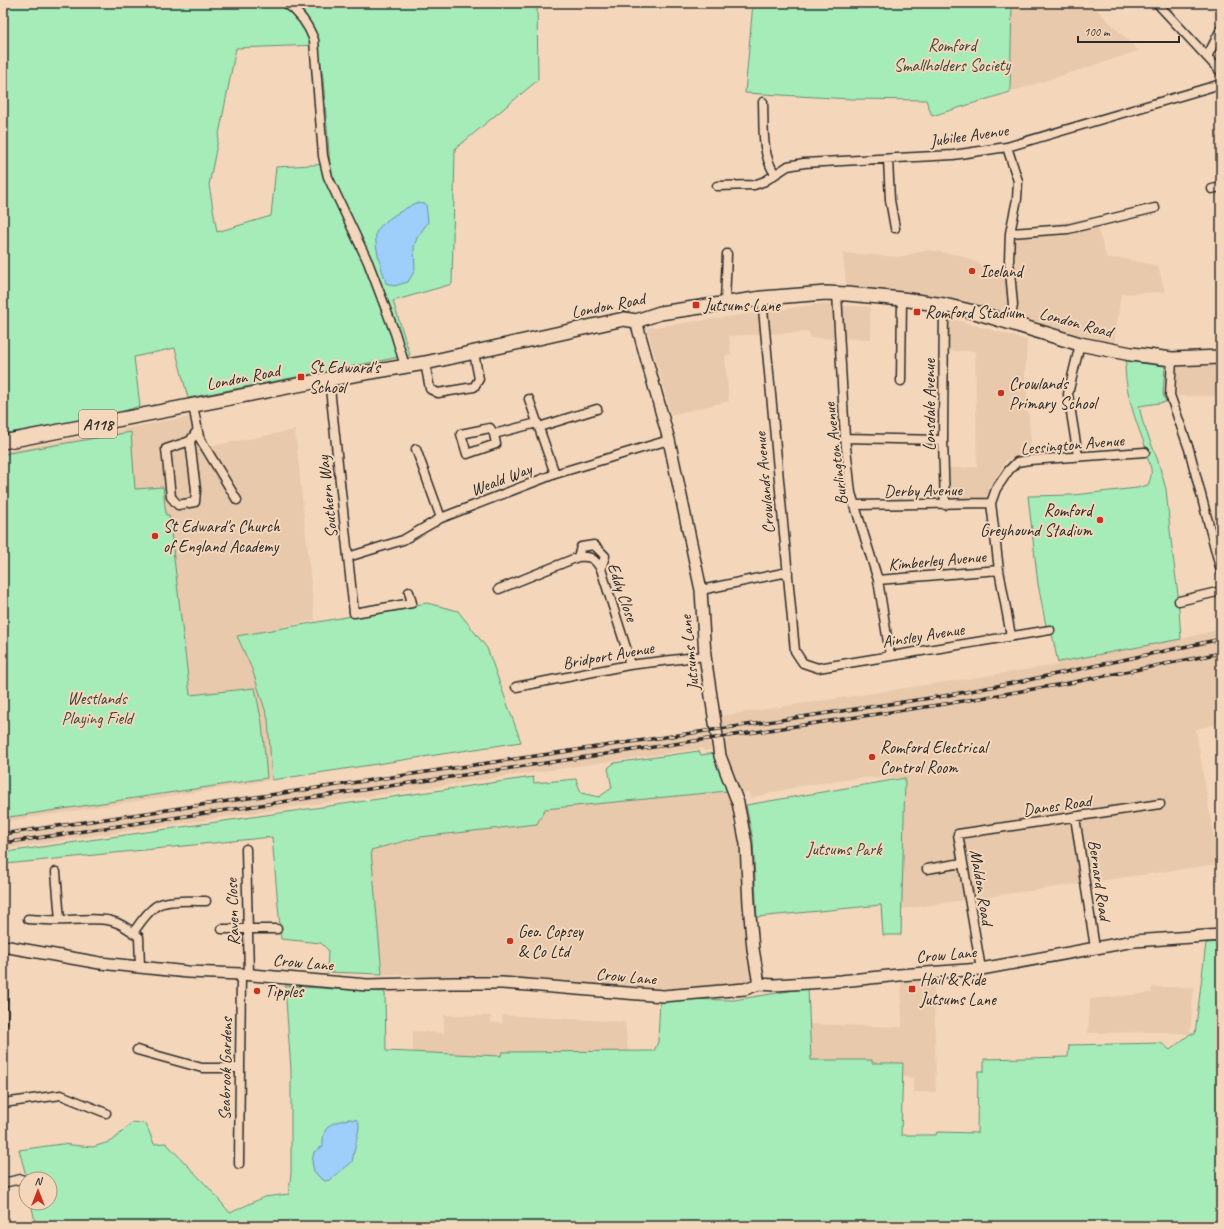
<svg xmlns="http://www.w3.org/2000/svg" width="1224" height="1229" font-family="Caveat,sans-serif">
<rect width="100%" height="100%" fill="#f4d7bb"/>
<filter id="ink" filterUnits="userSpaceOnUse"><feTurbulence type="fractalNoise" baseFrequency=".025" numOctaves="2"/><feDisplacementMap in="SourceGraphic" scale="8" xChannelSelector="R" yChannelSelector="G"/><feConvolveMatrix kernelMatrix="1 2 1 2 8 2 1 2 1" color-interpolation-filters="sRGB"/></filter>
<g filter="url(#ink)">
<path fill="#e8c9ab" d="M1012 3H1090L1139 51 1010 92Z
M1094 217 1107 259 1121 258 1158 266 1165 292 1121 294 1114 344 1018 318 1014 238 1019 229Z
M929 250 960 255 1010 278V323L847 294 843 253 898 257Z
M819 304 870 307 871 339 810 338 809 332 729 336 731 354 725 356 729 401 671 415 647 328Z
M946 317 1027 340 1025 373 1032 455H1020L1006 461 989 489 986 499H950L949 468 977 467 975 351H947Z
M1176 366H1221V396H1177Z
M198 416 202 417 207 442 210 446 295 430 315 620 237 636 252 669 268 719 272 780 3 822V452L165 421Z
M1221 629V723L1196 729 1218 864 902 909 905 778H860L800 786 750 798 749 792 745 793 739 791 725 748 704 751 703 748 3 849V831L721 727 720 716 1057 665 1059 662 1181 639Z
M727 791 740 848 754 978 748 985 660 988 382 974 371 851 420 837 536 824 545 809Z
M6 852 7 914 3 913V853Z
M934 979 936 1092H913V1078L903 1077V1063H872L871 1060H811L809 1024 902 1027 901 982Z
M1152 987H1194L1190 1034 1163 1032 1088 1033 1090 999 1152 993Z
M444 1015 491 1016V1022L502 1023 503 1015 625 1022 628 1051 502 1052 501 1056 413 1052V1031L444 1033Z"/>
<path fill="#a5ecb9" stroke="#688c72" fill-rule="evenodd" d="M3 3H537L538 80 455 149 452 284 393 301 410 355 188 398 175 348 134 357 140 406 115 414 3 434ZM318 45 323 78 330 164 276 167 271 216 217 232 209 185 236 48Z
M753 3H1012L1010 92 932 116 926 100 851 99 745 93Z
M1126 361 1165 366 1163 394 1166 402 1139 406 1143 423 1158 461 1166 489 1171 540 1178 595 1181 639 1059 662 1058 663 1052 634 1048 626H1046L1038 584 1028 496 1074 495 1137 488 1148 485C1153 473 1152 469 1147 457L1149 456C1138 427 1126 398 1125 367L1126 366Z
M131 432 135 489 163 487 166 515H169L190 695 255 688 262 723 267 778 3 818V454Z
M427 603 458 611 487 648 521 742 272 780 268 719 252 669 237 636Z
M699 751 701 755 715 753 727 791 545 809 537 824 420 837 371 850 382 974 327 972 328 950 321 943 281 939 272 837 6 864V852L533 777 534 783 576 779 581 793 599 797 612 788 608 768 614 763Z
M905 778 901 935H883L881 905 757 917 753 840 746 805Z
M1221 942V1226H36L31 1203H50V1179H27L19 1150 61 1144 93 1147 112 1141 133 1122 146 1124 154 1144 166 1143 209 1188 230 1213 264 1197 289 1194 291 1173V1070L285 986 385 992 386 1051 501 1056 502 1052 654 1051 658 1042 660 999 734 1000 808 988 811 1060H872V1063H903L901 1135H936L937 1132 977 1133 978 1071H984V1059L1068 1057 1069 1045 1161 1043 1170 1050 1190 1034H1195L1206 943Z"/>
<path fill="#9dcffa" stroke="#6f8da7" d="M415 203 426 204 428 222 417 238 414 247 415 270 408 282 394 286 386 283C383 272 372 241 377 231 383 220 404 210 415 203Z
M350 1119 357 1120 359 1124V1128L352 1162 330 1180 325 1181 321 1179 314 1171 312 1162 314 1152 323 1146C322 1125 332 1122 350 1119Z"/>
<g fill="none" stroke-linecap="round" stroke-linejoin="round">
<defs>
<path id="street" d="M286 3C300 13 308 24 314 40L323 156 328 177 368 262 395 333 405 366
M1157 3 1221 72
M1207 57 1221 29
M763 102C764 126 761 154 775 174
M1007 147 1018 181 1017 199 1010 233 1009 260 1013 305 1010 323
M888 159 890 200 895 228
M717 186 754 185 765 181 788 166 804 163 953 155 1007 147 1221 84
M1212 189 1221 187
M1010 233 1068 229 1155 208
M837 293 845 438 851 493 878 580 890 655
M762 298 795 651 803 663 818 668 1050 630
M725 302 727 254
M944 305 943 440 945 505
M1172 359 1170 395 1189 449 1221 571
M425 363 430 389 438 393 474 387 479 379 474 353
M329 379 354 613 412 603 409 592
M901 381 902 299
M529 399 555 474
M193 405 199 437 237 500
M539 427 597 409
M494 434 490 428 461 434 467 454 496 444 494 434 537 423
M845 438 943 440
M190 441 166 449 171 497 178 505 195 502 196 490 190 441 197 431
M416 449 441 518
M1078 456 1068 394 1080 344
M854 505 991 503
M348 557 403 540 441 518 555 474 669 440
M578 557 581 547 594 545 605 556 601 569
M878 580 999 570
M499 589 578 557C591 556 594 558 601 569L628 654 629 665
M701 590 788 572
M1179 601 1221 591
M1011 636 999 570 991 503 996 489 1009 470 1017 462 1029 460 1145 452
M516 687 629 665 705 656
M1075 817 1095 948
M246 849 249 974
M927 869 962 863
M56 872 60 920
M28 919C42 920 56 921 69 920 101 919 113 915 139 937L140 967
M222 929H277
M133 933C140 923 146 913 156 906 166 899 193 901 206 901
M3 967V1024
M981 969 958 834 1160 804
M137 1050 202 1068H240
M3 1103 61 1095 106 1113
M239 1164 241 974
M3 1183 21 1179"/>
<path id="secondary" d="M636 321 669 440 701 590 705 656 720 756 738 803 746 844 749 904 753 949 759 984
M3 946 100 963 188 972 241 974 367 985 453 983H502L663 996 745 989 759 984 774 985 841 981 899 975 981 969 1134 941 1221 935"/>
<path id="primary" d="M3 442 329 379 425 363 624 319 636 321 660 313 762 298 826 293 847 294 902 299 944 305 978 313 1080 344 1131 354 1172 359 1221 357"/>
</defs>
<use href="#street" stroke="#2b2b2b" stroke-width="11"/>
<use href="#secondary" stroke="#2b2b2b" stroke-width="14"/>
<use href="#primary" stroke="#2b2b2b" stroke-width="16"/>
<use href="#street" stroke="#f4d7bb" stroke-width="8"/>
<use href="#secondary" stroke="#f4d7bb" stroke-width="11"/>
<use href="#primary" stroke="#f4d7bb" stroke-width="13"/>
<defs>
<path id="rail" d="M3 834 944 696 1028 680 1221 639
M3 843 945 704 1069 683 1221 653"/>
</defs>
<use href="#rail" stroke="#2b2b2b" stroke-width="3.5"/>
<use href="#rail" stroke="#f4d7bb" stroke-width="2" stroke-dasharray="6" stroke-linecap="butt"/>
</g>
</g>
<g fill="#c8321e" stroke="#f4d7bb" stroke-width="1.5">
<circle cx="972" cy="271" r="4"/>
<rect x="692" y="301" width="8" height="8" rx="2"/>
<rect x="913" y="308" width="8" height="8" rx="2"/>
<rect x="297" y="373" width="8" height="8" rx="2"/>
<circle cx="1001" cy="393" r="4"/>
<circle cx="1100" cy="520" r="4"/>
<circle cx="155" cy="536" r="4"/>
<circle cx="872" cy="757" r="4"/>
<circle cx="510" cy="941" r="4"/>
<rect x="908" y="985" width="8" height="8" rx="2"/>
<circle cx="257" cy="991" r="4"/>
</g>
<g text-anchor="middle" stroke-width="4" stroke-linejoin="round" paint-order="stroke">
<rect fill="#f4d7bb" stroke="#675f56" stroke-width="1" x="79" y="410" width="38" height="28" rx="3"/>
<g font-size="16" font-weight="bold" fill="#2b2b2b">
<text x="98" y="430">A118</text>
</g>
<g font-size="17" fill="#3d4840" stroke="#f4d7bb">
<text x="952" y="51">Romford<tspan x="952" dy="20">Smallholders Society</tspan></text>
<text x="97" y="704">Westlands<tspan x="97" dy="20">Playing Field</tspan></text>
<text x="844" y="855">Jutsums Park</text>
</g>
<g font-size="17" fill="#2b2b2b" stroke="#f4d7bb">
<text transform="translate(969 135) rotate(-8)" y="6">Jubilee Avenue</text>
<text transform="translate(608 305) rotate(-11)" y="6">London Road</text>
<text transform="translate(1076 322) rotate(15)" y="6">London Road</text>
<text transform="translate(243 377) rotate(-11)" y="6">London Road</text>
<text transform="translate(929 405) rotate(-90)" y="6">Lonsdale Avenue</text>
<text transform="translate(1072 444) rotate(-5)" y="6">Lessington Avenue</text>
<text transform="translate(835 454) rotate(-97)" y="6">Burlington Avenue</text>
<text transform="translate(501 479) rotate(-21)" y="6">Weald Way</text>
<text transform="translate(764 483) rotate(-95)" y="6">Crowlands Avenue</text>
<text transform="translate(923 490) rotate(-1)" y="6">Derby Avenue</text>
<text transform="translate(327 497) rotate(-96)" y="6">Southern Way</text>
<text transform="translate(937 560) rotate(-5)" y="6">Kimberley Avenue</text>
<text transform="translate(623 592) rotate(71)" y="6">Eddy Close</text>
<text transform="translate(923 635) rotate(-9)" y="6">Ainsley Avenue</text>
<text transform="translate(689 653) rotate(-96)" y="6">Jutsums Lane</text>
<text transform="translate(608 655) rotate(-10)" y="6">Bridport Avenue</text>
<text transform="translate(1057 805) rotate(-8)" y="6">Danes Road</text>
<text transform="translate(1100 880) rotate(82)" y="6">Bernard Road</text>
<text transform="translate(982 887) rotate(81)" y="6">Maldon Road</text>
<text transform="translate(232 912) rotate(-92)" y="6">Raven Close</text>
<text transform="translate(946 954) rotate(-5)" y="6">Crow Lane</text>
<text transform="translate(303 962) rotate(5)" y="6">Crow Lane</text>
<text transform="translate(626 976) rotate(5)" y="6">Crow Lane</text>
<text transform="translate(225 1069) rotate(-89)" y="6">Seabrook Gardens</text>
</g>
<g font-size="17" fill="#2b2b2b" stroke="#f4d7bb" text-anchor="start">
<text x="980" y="277">Iceland</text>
<text x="704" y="311">Jutsums Lane</text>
<text x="925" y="318">Romford Stadium</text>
<text x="309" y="373">St Edward's<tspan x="309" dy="20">School</tspan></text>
<text x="1009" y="389">Crowlands<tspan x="1009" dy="20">Primary School</tspan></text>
<text x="1092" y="516" text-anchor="end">Romford<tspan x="1092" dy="20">Greyhound Stadium</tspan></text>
<text x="163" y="532">St Edward's Church<tspan x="163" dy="20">of England Academy</tspan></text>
<text x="880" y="753">Romford Electrical<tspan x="880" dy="20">Control Room</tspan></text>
<text x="518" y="937">Geo. Copsey<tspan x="518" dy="20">&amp; Co Ltd</tspan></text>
<text x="920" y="985">Hail &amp; Ride<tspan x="920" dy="20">Jutsums Lane</tspan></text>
<text x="265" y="997">Tipples</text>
</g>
</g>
<rect width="1224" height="1229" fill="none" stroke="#f4d7bb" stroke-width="16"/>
<rect x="8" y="8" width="1208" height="1213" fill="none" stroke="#2b2b2b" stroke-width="1.5" filter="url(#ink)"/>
<g transform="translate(38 1191)"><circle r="19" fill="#f4d7bb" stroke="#a49281"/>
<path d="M0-3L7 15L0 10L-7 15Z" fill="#c8321e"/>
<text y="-6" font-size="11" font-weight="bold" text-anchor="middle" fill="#2b2b2b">N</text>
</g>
<path d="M1078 36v6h101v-6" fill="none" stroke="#2b2b2b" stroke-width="2"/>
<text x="1084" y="36" font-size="12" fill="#2b2b2b" stroke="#f4d7bb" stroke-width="3" paint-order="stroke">100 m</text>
</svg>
